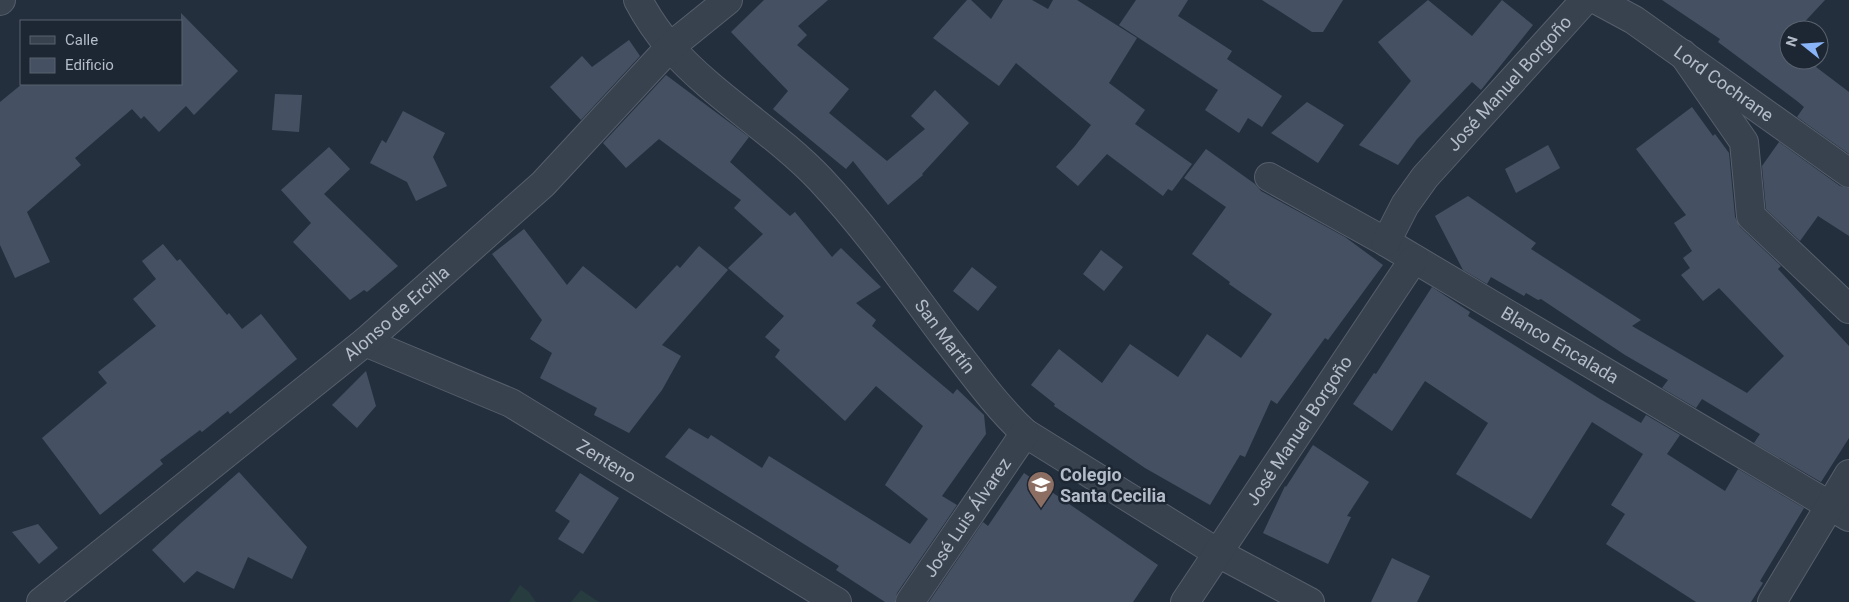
<svg xmlns="http://www.w3.org/2000/svg" width="1849" height="602" font-family="Roboto,sans-serif">
<rect width="100%" height="100%" fill="#242f3e"/>
<path fill="#263c3f" d="M520 585 529 592 536 602H509Z
M581 590 599 602H571Z"/>
<path fill="#455162" d="M764 0H828L798 26 807 35 797 45 849 89 829 113 887 161 925 129 911 116 935 90 969 123 922 174 923 175 888 205 853 161 846 169 773 109 788 91 731 32Z
M967 0H971L991 19 1003 0H1032L1048 9 1053 0H1077L1137 38 1109 83 1145 110 1135 124 1192 164 1172 191 1168 189 1163 196 1107 154 1078 186 1056 167 1075 146 1091 125 1016 63 999 86 933 38Z
M1136 0H1188L1178 16 1232 51 1227 59 1282 96 1262 127 1248 118 1239 133 1205 110 1218 90 1119 25Z
M1262 0H1343L1323 32H1312Z
M1428 0 1472 36 1502 0 1533 25 1481 90 1472 82 1417 139 1398 165 1359 145 1411 81 1378 42Z
M1662 0H1825L1797 30H1789V60H1819V55L1823 58 1816 67 1849 92V154L1797 117 1804 107 1797 101 1718 42 1720 39Z
M181 13 238 71 194 115 186 106 159 132 144 116 141 119 132 109 75 158 81 165 27 212 50 262 15 278 0 245V102L22 84H181Z
M629 40 640 56 581 120 550 87 582 56 592 67Z
M666 75 749 137 730 162 790 216 795 212 832 257 841 248 881 287 856 303 876 320 872 326 953 394 957 389 984 415 986 434 942 496 957 505 897 593 895 602H885L836 570 839 566 665 457 689 428 708 439 711 435 762 468 769 456 910 544 928 519 885 485 923 426 876 386 845 421 775 357 780 350 765 337 784 316 728 268 763 234 734 208 741 200 659 139 626 168 603 143Z
M275 94 302 95 299 132 272 130Z
M1307 102 1344 125 1318 163 1271 133Z
M1692 107 1713 136 1715 134 1729 153 1735 217 1740 227 1781 266 1778 269 1849 346V438L1821 482 1754 443 1760 434 1702 399 1696 408 1662 388 1668 380 1625 355 1541 299 1538 300 1526 293 1524 296 1491 277 1487 284 1463 270 1435 216 1468 196 1536 243 1531 249 1641 320 1632 326 1747 393 1784 356 1719 288 1703 301 1681 275 1690 268 1683 258 1692 251 1674 223 1686 215 1636 149Z
M403 111 445 133 433 157 447 186 416 201 407 182 370 163 382 140 386 143Z
M1779 142 1840 186 1849 188V236L1818 216 1800 241 1766 209 1762 166Z
M1548 145 1560 168 1516 193 1505 169Z
M329 147 350 169 324 194 398 266 367 292 364 290 350 300 293 242 311 223 281 190Z
M1206 149 1255 184 1261 191 1345 237 1383 265 1328 340 1325 338 1277 404 1271 400 1245 457 1240 455 1210 505 1145 468 1054 406 1055 404 1031 385 1059 349 1102 383 1130 344 1178 377 1207 334 1241 358 1272 314 1229 284 1230 282 1192 254 1226 207 1184 178Z
M524 229 567 285 583 266 636 309 677 265 680 268 699 246 728 270 662 345 681 356 662 390 629 433 594 415 597 408 540 378 552 353 530 339 542 320 492 254Z
M163 244 177 261 180 259 227 315 229 313 242 329 261 314 297 359 230 414 228 411 202 432 200 430 160 460 163 464 100 515 42 438 107 383 98 372 156 326 133 299 156 279 142 261Z
M1101 250 1123 267 1104 291 1083 274Z
M972 267 997 287 978 311 953 291Z
M1432 287 1470 312 1468 316 1600 399 1641 423 1646 415 1680 435 1667 454 1725 491 1738 469 1804 508 1760 581 1763 583 1751 602H1696L1606 544 1625 514 1611 505 1643 454 1592 422 1531 519 1456 474 1488 423 1425 381 1392 431 1353 404 1374 373 1376 374Z
M366 371 376 406 357 428 332 405Z
M1313 445 1369 482 1347 516 1351 517 1328 564 1263 533 1285 486 1286 487Z
M239 472 307 547 292 579 248 557 234 589 197 571 184 583 152 550 181 523Z
M580 473 619 498 583 554 558 539 570 521 555 511Z
M1024 473 1158 565 1133 602H929L983 522 988 526Z
M38 524 58 548 39 564 12 532Z
M1392 558 1430 576 1417 602H1371Z"/>
<g fill="none" stroke-linecap="round" stroke-linejoin="round">
<defs>
<g id="minor">
<path id="s1" d="M638 0C647 17 657 32 670 47 714 97 774 131 820 179 867 229 906 285 947 340 972 372 995 405 1025 433L1218 553 1310 602"/>
<path id="s2" d="M1597 0 1634 20 1849 173"/>
<path d="M0 1 1 0"/>
<path d="M1683 54 1744 142 1751 216 1849 309"/>
<path id="s3" d="M1269 177 1386 242 1849 517"/>
<path id="s4" d="M1386 242 1405 205 1425 177 1585 0"/>
<path id="s5" d="M365 342 511 403 837 602"/>
<path id="s6" d="M41 602 365 342 543 184 670 47 728 0"/>
<path id="s7" d="M910 602 1025 433"/>
<path id="s8" d="M1185 602 1414 259"/>
<path d="M1772 602 1849 474"/>
</g>
</defs>
<use href="#minor" stroke="#565f6c" stroke-width="30"/>
<use href="#minor" stroke="#38414e" stroke-width="28"/>
</g>
<defs>
<symbol id="school-pin" viewBox="-11 -11 22 30"><path d="M0 17L-7.5 6A9.5 9.5 0 1 1 7.5 6Z" fill="#8d6e63" stroke="#1d2633"/><path d="M0-5L7-2L0 1L-7-2ZM-4 1L0 2.5L4 1V4Q0 6-4 4Z" fill="#fff"/></symbol>
</defs>
<g fill-rule="evenodd">
<use href="#school-pin" x="1025" y="469" width="32" height="43"/>
</g>
<g text-anchor="middle" stroke-width="5" stroke-linejoin="round" paint-order="stroke">
<g font-size="18" fill="#b4bcc9" stroke="#1d2633">
<text dy="6" stroke="none"><textPath href="#s4" startOffset="202">José Manuel Borgoño</textPath></text>
<text dy="6" stroke="none"><textPath href="#s2" startOffset="152">Lord Cochrane</textPath></text>
<text dy="6" stroke="none"><textPath href="#s6" startOffset="458">Alonso de Ercilla</textPath></text>
<text dy="6" stroke="none"><textPath href="#s1" startOffset="458">San Martín</textPath></text>
<text dy="6" stroke="none"><textPath href="#s3" startOffset="336">Blanco Encalada</textPath></text>
<text dy="6" stroke="none"><textPath href="#s8" startOffset="206">José Manuel Borgoño</textPath></text>
<text dy="6" stroke="none"><textPath href="#s5" startOffset="270">Zenteno</textPath></text>
<text dy="6" stroke="none"><textPath href="#s7" startOffset="102">José Luis Álvarez</textPath></text>
</g>
<g font-size="18" font-weight="bold" fill="#b4bcc9" stroke="#1d2633" text-anchor="start">
<text x="1060" y="481">Colegio<tspan x="1060" dy="21">Santa Cecilia</tspan></text>
</g>
</g>
<rect x="20" y="20" width="162" height="65" fill="#1d2633" stroke="#59626f"/>
<rect x="30" y="36" width="25" height="8" fill="#38414e" stroke="#59626f"/>
<text x="65" y="45" font-size="15" fill="#b4bcc9">Calle</text>
<rect x="30" y="58" width="25" height="15" fill="#455162" stroke="#59626f"/>
<text x="65" y="70" font-size="15" fill="#b4bcc9">Edificio</text>
<g transform="translate(1804 45) rotate(287)"><circle r="24" fill="#1d2633" stroke="#59626f"/>
<path d="M0-4L9 19L0 12L-9 19Z" fill="#8ab4f8"/>
<text y="-8" font-size="14" font-weight="bold" text-anchor="middle" fill="#b4bcc9">N</text>
</g>
</svg>
